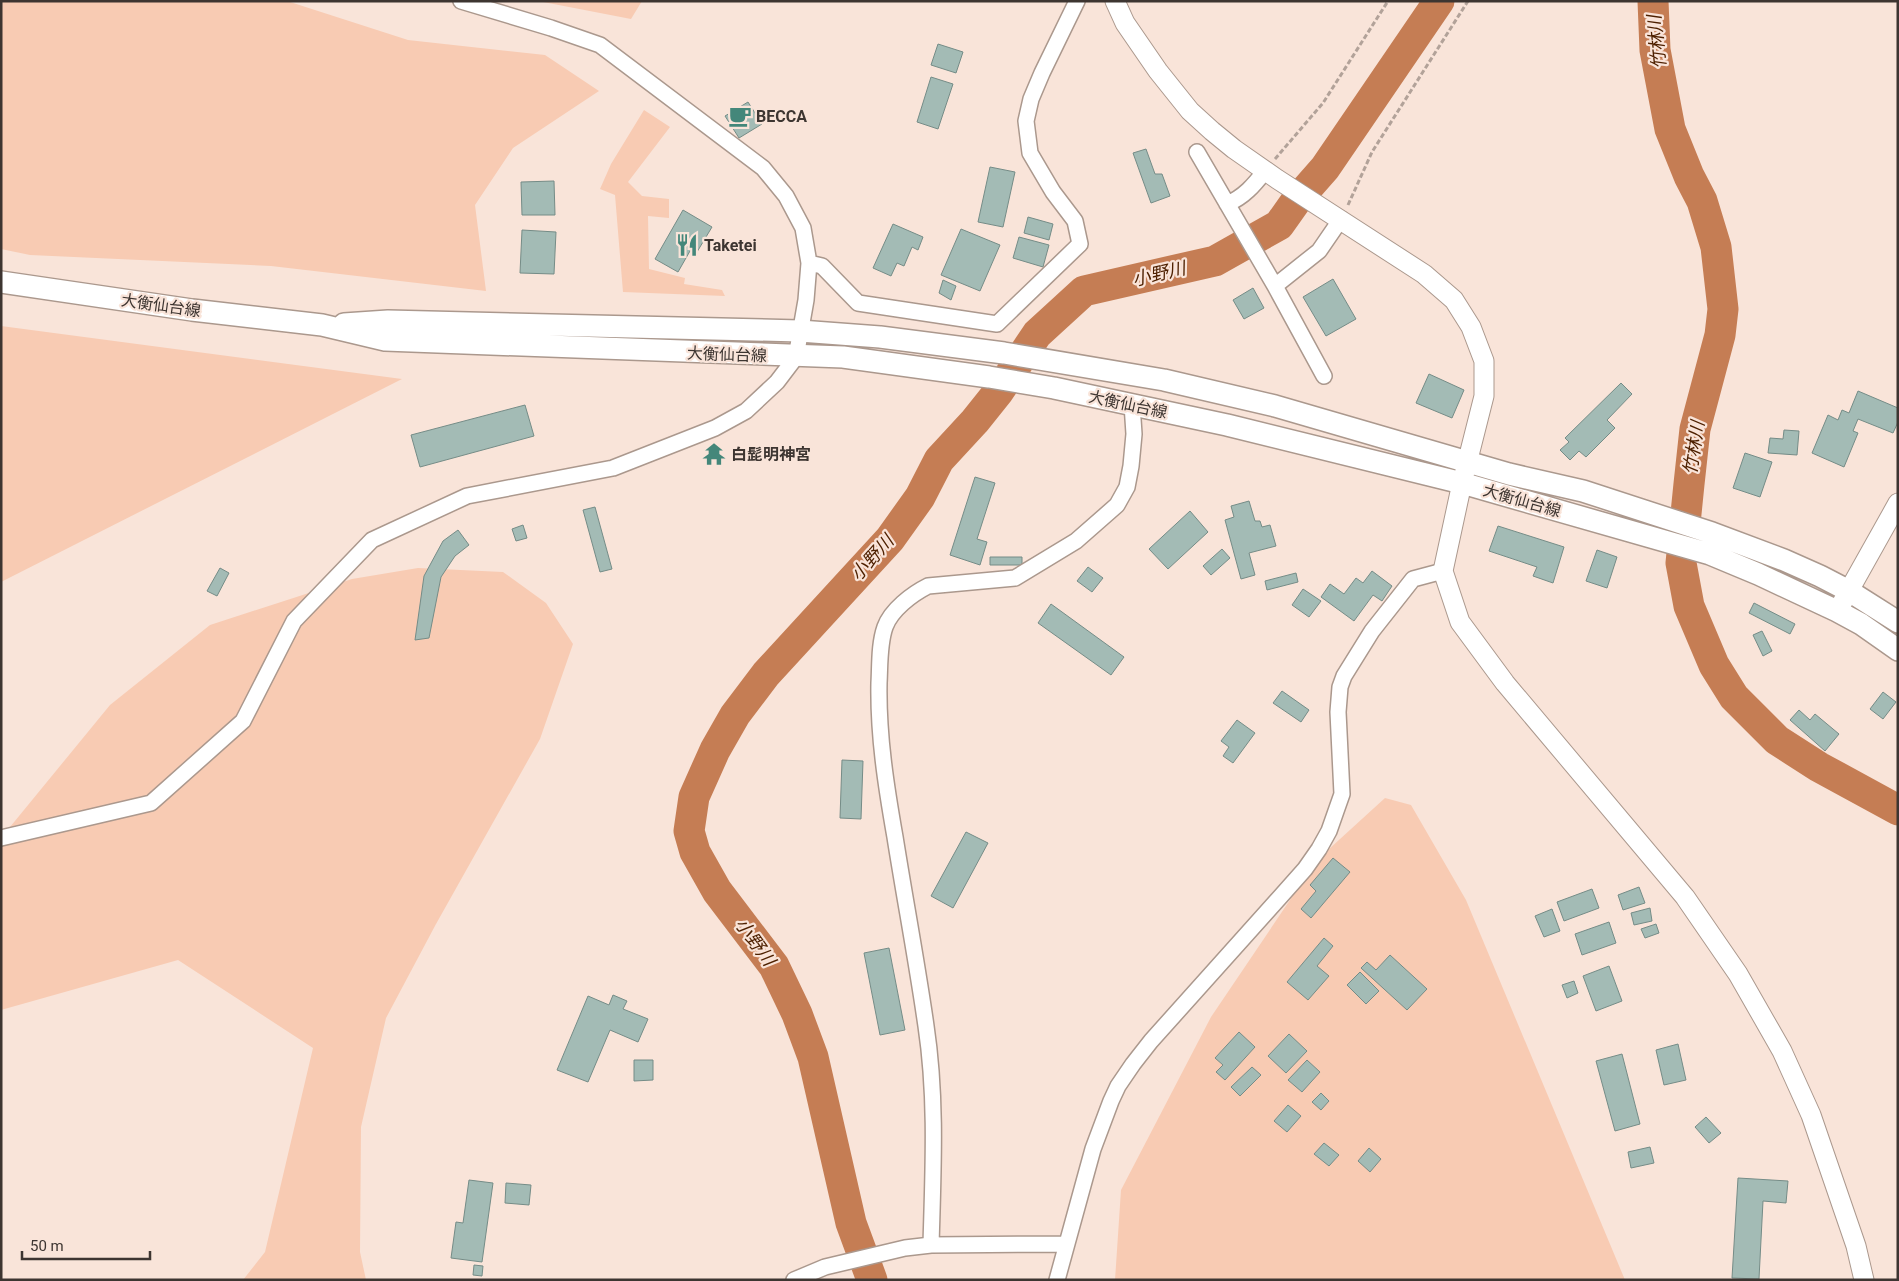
<svg xmlns="http://www.w3.org/2000/svg" width="1899" height="1281" font-family="Roboto,'Noto Sans JP',sans-serif">
<rect width="100%" height="100%" fill="#f9e4d9"/>
<path fill="#f8cbb3" d="M1 1H287L408 40 545 55 599 91 513 148 475 205 486 291 271 266 30 255 1 249Z
M538 1H642L631 19Z
M644 110 670 127 628 182 642 196 669 199V218L648 216 649 269 685 278 684 284 722 290 725 296 623 292 615 195 600 189 611 164Z
M1 326 402 379 1 582Z
M418 568 503 572 546 603 573 644 540 739 436 924 386 1018 361 1127 360 1252 366 1280H243L265 1252 313 1048 178 960 1 1010V838L110 705 210 625 352 579Z
M1385 798 1411 805 1466 900 1625 1280H1115L1121 1190 1211 1017 1317 860Z"/>
<g fill="none" stroke-linecap="round" stroke-linejoin="round">
<path stroke="#c57d54" stroke-width="31" d="M1653 1 1655 50 1670 129 1689 176 1702 201 1716 247 1723 309 1720 335 1695 429 1689 484 1681 563 1689 606 1714 665 1734 697 1777 740 1819 767 1898 810
M872 1280 851 1223 813 1057 797 1014 774 966 717 891 695 852 689 831 694 797 715 750 735 715 766 674 890 539 920 497 939 460 975 421 999 391 1037 334 1084 291 1215 261 1279 225 1296 201 1325 168 1439 1"/>
</g>
<path fill="#a3bbb5" stroke="#758c87" d="M938 44 963 52 956 73 931 65Z
M931 77 953 84 938 129 917 122Z
M748 102 762 124 739 138 725 116Z
M1146 149 1155 174H1162L1170 196 1151 203 1133 153Z
M990 167 1015 172 1003 227 978 222Z
M554 181 555 215H522L521 182Z
M683 210 712 227 697 252 690 251 678 272 655 259Z
M1028 217 1053 224 1049 240 1024 233Z
M893 224 923 237 918 250 912 247 904 266 897 263 891 276 873 268Z
M961 229 1000 245 980 291 941 275Z
M522 230 556 232 554 274 520 273Z
M1019 237 1049 245 1043 267 1013 258Z
M1333 279 1356 319 1326 336 1303 297Z
M943 280 956 286 951 300 939 293Z
M1253 288 1264 308 1244 319 1233 300Z
M1429 374 1464 390 1452 418 1416 403Z
M1621 383 1632 394 1607 420 1615 428 1586 457 1579 451 1570 460 1560 450 1569 442 1565 438Z
M1858 391 1898 408V422L1893 433 1858 419 1853 431 1858 433 1844 467 1812 453 1828 415 1838 420 1842 410 1849 413Z
M525 405 534 436 420 467 411 435Z
M1784 430 1799 431 1797 455 1768 453 1770 438 1783 439Z
M1745 453 1772 462 1760 497 1733 488Z
M975 477 995 483 977 539 987 542 980 565 950 555Z
M1249 501 1255 521H1260L1262 527 1270 525 1276 546 1249 553 1255 575 1241 579 1225 520 1234 517 1231 506Z
M595 507 612 569 600 572 583 510Z
M1190 511 1208 532 1168 569 1149 549Z
M523 525 527 538 516 541 512 529Z
M1498 526 1564 547 1553 583 1533 576 1537 567 1489 551Z
M458 530 469 545 455 556 441 577 429 638 415 640 424 576 443 541Z
M1222 549 1230 558 1211 575 1203 566Z
M1597 550 1617 557 1607 588 1586 581Z
M990 557H1022V565H990Z
M1088 567 1103 578 1092 592 1077 581Z
M220 568 229 573 217 596 207 591Z
M1372 571 1392 586 1382 601 1373 595 1354 621 1321 597 1330 584 1344 594 1356 578 1363 583Z
M1296 573 1298 582 1267 590 1265 581Z
M1303 589 1321 601 1309 617 1292 605Z
M1754 603 1795 624 1790 634 1749 613Z
M1051 604 1124 657 1111 675 1038 623Z
M1762 631 1772 651 1763 656 1753 635Z
M1282 691 1309 710 1301 722 1273 703Z
M1883 692 1896 702 1883 719 1870 709Z
M1799 710 1810 720 1815 714 1839 734 1825 751 1790 720Z
M1237 720 1255 733 1233 763 1223 756 1229 747 1221 741Z
M842 760 863 761 861 819 840 818Z
M966 832 988 843 953 908 931 896Z
M1333 858 1350 872 1311 918 1301 909 1316 891 1310 885Z
M1639 887 1645 903 1623 910 1618 895Z
M1592 889 1599 908 1564 921 1557 902Z
M1650 908 1652 921 1634 925 1631 913Z
M1552 909 1560 931 1544 937 1535 916Z
M1609 922 1616 943 1582 955 1575 934Z
M1656 924 1659 933 1645 938 1641 929Z
M1324 938 1333 946 1317 966 1329 976 1308 1000 1287 982Z
M889 948 905 1030 880 1035 864 953Z
M1390 955 1427 989 1407 1010 1361 968 1367 962 1376 970Z
M1609 966 1622 1001 1596 1011 1583 976Z
M1360 972 1379 991 1366 1004 1347 985Z
M1574 981 1578 993 1567 998 1562 985Z
M613 995 627 1001 623 1009 648 1019 638 1042 610 1030 588 1082 557 1070 588 996 609 1005Z
M1239 1032 1255 1047 1225 1080 1216 1072 1223 1065 1215 1058Z
M1289 1034 1307 1051 1286 1073 1268 1056Z
M1678 1044 1686 1080 1664 1085 1656 1050Z
M1622 1054 1640 1124 1615 1131 1596 1061Z
M634 1060H653V1080L634 1081Z
M1307 1060 1320 1072 1302 1092 1288 1080Z
M1252 1067 1261 1075 1240 1096 1231 1087Z
M1321 1093 1329 1101 1321 1110 1312 1102Z
M1288 1105 1301 1116 1287 1132 1274 1121Z
M1706 1117 1721 1133 1709 1143 1695 1127Z
M1324 1143 1339 1155 1329 1166 1314 1154Z
M1650 1147 1654 1163 1631 1168 1628 1152Z
M1369 1148 1381 1159 1370 1172 1358 1161Z
M1738 1178 1788 1181 1786 1203 1763 1201 1759 1279 1732 1278Z
M469 1180 493 1183 482 1262 451 1258 456 1222 463 1223Z
M506 1183 531 1185 529 1205 505 1203Z
M474 1265 483 1266 482 1276 473 1275Z"/>
<g fill="none" stroke-linecap="round" stroke-linejoin="round">
<defs>
<path id="minor" d="M1197 152 1275 286 1324 376
M1227 204C1244 197 1254 185 1265 171
M809 263 822 266 858 303 997 324 1080 244 1075 221 1053 192 1030 153 1026 121 1031 99 1042 73 1077 1
M1275 286 1319 251 1341 219
M1 838 151 803 243 721 294 621 372 540 467 496 613 468 715 428 746 411 777 382 796 357 806 300 809 263 803 228 786 196 763 168 600 45 551 28 461 1
M931 1245C933 1172 937 1099 926 1026 917 963 905 900 895 837 886 786 878 735 879 683 880 665 879 644 885 627 891 610 912 594 928 586L1015 578 1076 541 1117 505 1127 487 1131 466 1134 434 1132 404
M794 1280 825 1267 905 1248 931 1245 1066 1244
M1057 1280 1093 1149 1111 1101 1118 1086 1133 1064 1151 1041 1281 896 1305 869 1319 849 1329 831 1342 794 1338 712 1340 687 1344 676 1372 631 1413 579 1443 571"/>
<path id="tertiary" d="M1115 1 1125 23 1158 71 1190 111 1212 131 1234 149 1277 179 1424 274 1454 300 1471 327 1484 361V396L1462 483 1443 571 1460 622 1505 683 1685 897 1738 974 1782 1051 1811 1115 1856 1246 1864 1280
M1842 603 1898 503"/>
<path id="secondary" d="M1 282 192 310 322 325 385 340 843 357 989 377 1054 388 1227 425 1462 483 1710 554 1758 574 1837 611 1861 624 1898 650
M344 324 388 321 800 331 880 337 1004 353 1164 380 1275 406 1509 474 1583 491 1712 533 1784 560 1820 576 1849 591 1898 622"/>
</defs>
<use href="#minor" stroke="#ab988d" stroke-width="18"/>
<use href="#tertiary" stroke="#ab988d" stroke-width="21"/>
<use href="#secondary" stroke="#ab988d" stroke-width="24"/>
<path stroke="#b2a299" stroke-width="3" stroke-dasharray="5 2.5" stroke-linecap="butt" d="M1275 159 1323 103 1388 1
M1348 205 1372 152 1468 1"/>
<use href="#minor" stroke="#fff" stroke-width="15"/>
<use href="#tertiary" stroke="#fff" stroke-width="19"/>
<use href="#secondary" stroke="#fff" stroke-width="21"/>
</g>
<defs>
<symbol id="cafe-bare" viewBox="-9 -9 18 18"><path d="M-5.5-4.5H6V0H3Q3 3.5 0 3.5H-2.5Q-5.5 3.5-5.5 0ZM3-3.2v2h1.7v-2ZM-6 4.5H4V6H-6Z" fill="#44877a" stroke="#f9e4d9" stroke-width="2.5" paint-order="stroke"/></symbol>
<symbol id="restaurant-bare" viewBox="-9 -9 18 18"><path d="M-5-6h1v4h1v-4h1v4h1v-4h1v5L-1.5 .5V6h-2V.5L-5-1ZM5-6V6H3V1.5H1.5Q1.5-4 5-6Z" fill="#44877a" stroke="#f9e4d9" stroke-width="2.5" paint-order="stroke"/></symbol>
<symbol id="temple-bare" viewBox="-9 -9 18 18"><path d="M0-6L5-2H3V0L6.5 2.5H4V6H1.5V3h-3V6H-4V2.5H-6.5L-3 0V-2H-5Z" fill="#44877a" stroke="#f9e4d9" stroke-width="2.5" paint-order="stroke"/></symbol>
</defs>
<g fill-rule="evenodd">
<use href="#cafe-bare" x="724" y="100" width="32" height="32"/>
<use href="#restaurant-bare" x="671" y="229" width="32" height="32"/>
<use href="#temple-bare" x="698" y="438" width="32" height="32"/>
</g>
<g text-anchor="middle" stroke-width="4.5" stroke-linejoin="round" paint-order="stroke">
<g font-size="16" font-weight="bold" fill="#3d3531" stroke="#f9e4d9" text-anchor="start">
<text x="756" y="122">BECCA</text>
<text x="704" y="251">Taketei</text>
<text x="731" y="460">白髭明神宮</text>
</g>
<g font-size="16" fill="#3d3531" stroke="#f9e4d9">
<text transform="translate(161 305) rotate(8)" y="6">大衡仙台線</text>
<text transform="translate(727 354) rotate(2)" y="6">大衡仙台線</text>
<text transform="translate(1128 404) rotate(12)" y="6">大衡仙台線</text>
<text transform="translate(1522 500) rotate(16)" y="6">大衡仙台線</text>
</g>
<g font-size="18" font-style="italic" fill="#4e2000" stroke="#f9e4d9">
<text transform="translate(1657 42) rotate(-96)" y="6">竹林川</text>
<text transform="translate(1159 274) rotate(-13)" y="6">小野川</text>
<text transform="translate(1694 448) rotate(-81)" y="6">竹林川</text>
<text transform="translate(872 558) rotate(-48)" y="6">小野川</text>
<text transform="translate(755 942) rotate(54)" y="6">小野川</text>
</g>
</g>
<rect width="1899" height="1281" fill="none" stroke="#3d3531" stroke-width="5"/>
<path d="M22 1251v8h128v-8" fill="none" stroke="#3d3531" stroke-width="2.5"/>
<text x="30" y="1251" font-size="15" fill="#3d3531" stroke="#f9e4d9" stroke-width="4" paint-order="stroke">50 m</text>
</svg>
